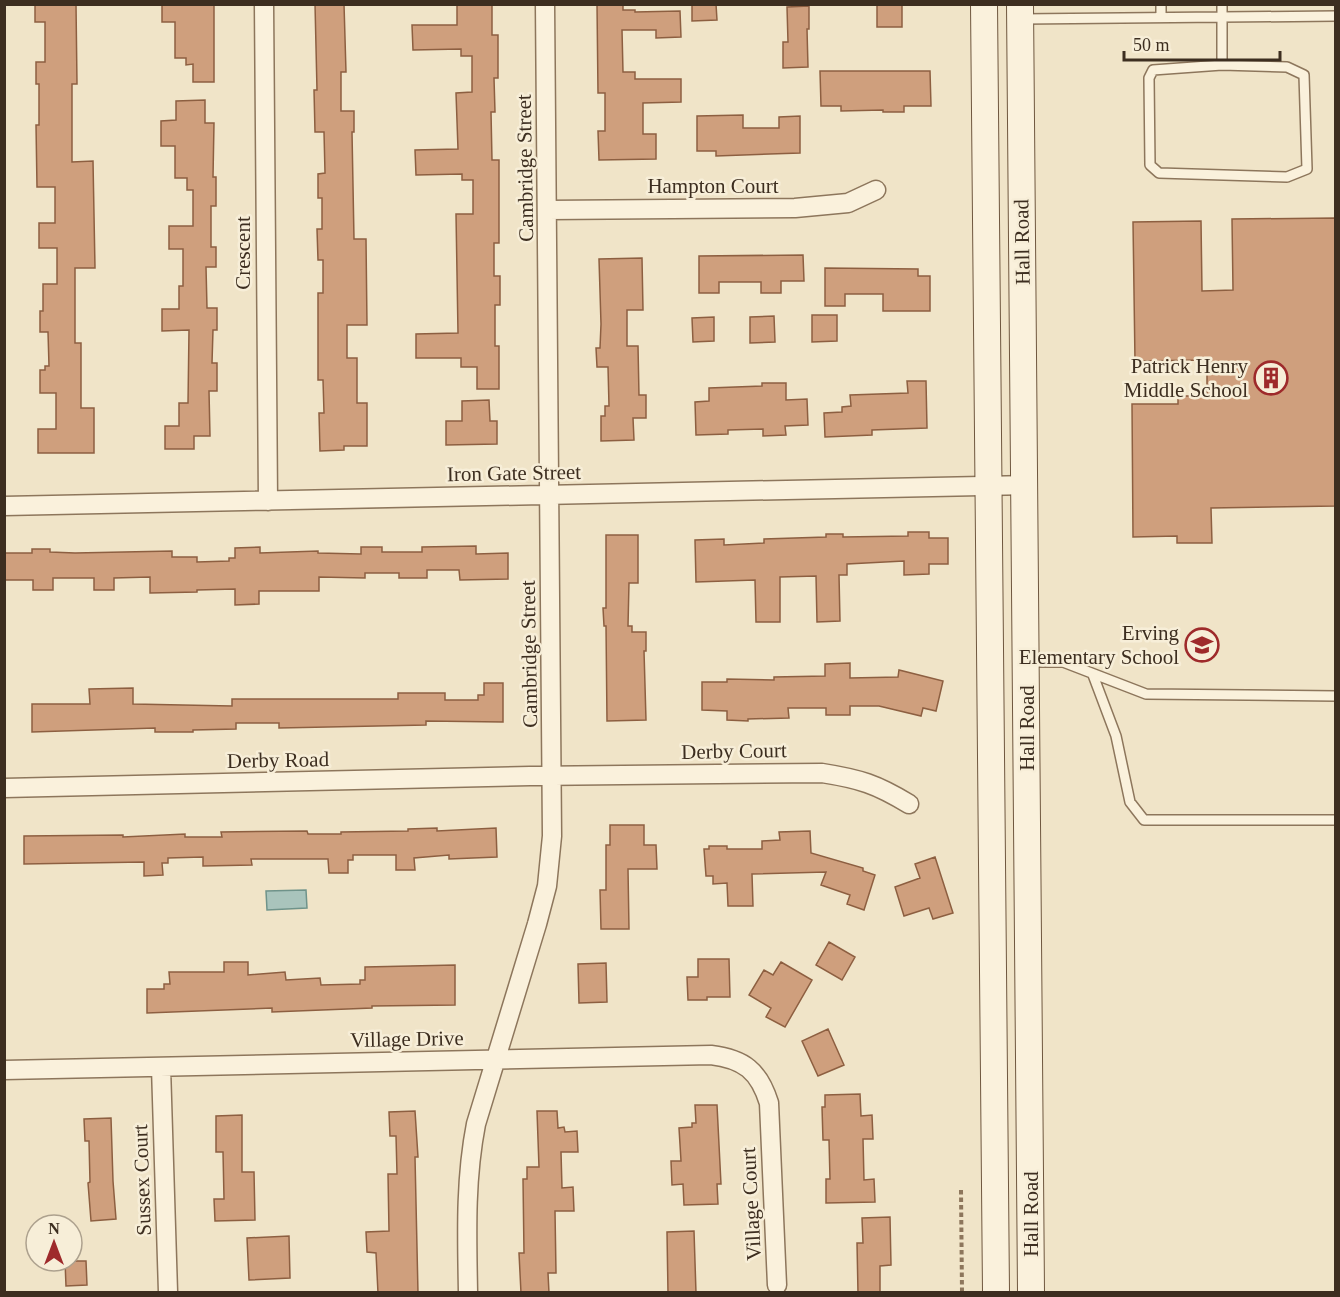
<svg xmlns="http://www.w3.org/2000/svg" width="1340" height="1297" font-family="'Times New Roman',serif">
<rect width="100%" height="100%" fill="#f0e4c8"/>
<path fill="#a9c4bc" stroke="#6f938a" stroke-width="1.5" d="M306 890 307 908 267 910 266 891Z"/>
<path fill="#cf9f7d" stroke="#8d5f41" stroke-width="1.5" d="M35 4H76L77 84H72V162L93 161 95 268H75V343H81V408H94V453H38V429H56V393H40V370H45V366H49L48 332H40V311H43V284H57V248H39V223H55V187H37L36 125H39V84H36V62H45V22H35Z
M162 4H214V82H193V64L186 65V58H175V22H162Z
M315 4H344L346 72H341V111H354V132H352L354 239H366L367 325H347V358H357V403H367V446H344V450L320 451 319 413H324L323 380H318V293H323V260H318L317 229H322V198H318V174L325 173 324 132H315L314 90H317Z
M457 4H492V35H498V78H494L495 112H491L492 160H499V243H494V276H500V305H495V346H499V389H477V367H461V358H416V334L458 333 456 214H473V180H462V174L416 175 415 150 458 149 456 93 472 92V56H461V49L413 50 412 25H457Z
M597 4H623V10H635V12L680 11 681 37 656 38V30H622L623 72H635V79H681V102L643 103V134H656V159L599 160 598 131H605V93H598Z
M692 4H716L717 20 692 21Z
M877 4H902V27H877Z
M809 6V29H807L808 67 783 68V42H788L787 7Z
M820 71H930L931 106H904V112H883V110L841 111V106H821Z
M205 100V123H214L213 177H216V206H211V247H216V267H206L207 308H217V330H213L212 363H217V391H209L210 436H194V449H165V426H179V403H188L189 330 162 331V309H179V286H183V249H169V226H193V190H187V178H175V146H161V121L176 120V101Z
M743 115V128H779V117L800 116V153L716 156V151H697V116Z
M1335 218V506L1211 508 1212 543H1177V536L1133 537 1132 404H1178V396H1207V360L1135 361 1133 222 1201 221 1202 291 1233 290 1232 219Z
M803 255 804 281H781V293H761V282H719V293H699V256Z
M642 258 643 310H627V346H638L639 395H646V418H633L634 440 601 441V416H605V406H609L608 367H597L596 348H600L601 324 599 259Z
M825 268 918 269V276H930V311H883V294H845V306H825Z
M812 315H837V341L812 342Z
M774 316 775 342 750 343V317Z
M714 317V341L693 342 692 318Z
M907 381H926L927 428 872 430V435L825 437 824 413 842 412V407L851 406 850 395 908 393Z
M762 383H786V400L807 399 808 425 785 426 786 435 763 436V429L728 430V434L696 435 695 402 709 401V388L762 386Z
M489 400 490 421H497V444L446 445V421H462V401Z
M908 532H929V538H948V564H929V574L904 575V561L847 564V575H839L840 621 817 622 816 576 780 577V622H756L755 580 696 582 695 540 724 539V545L764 543V539L826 537V534H843V537L908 536Z
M606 535H638V583H629L628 626H632V632H646V651H644L646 720 607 721 606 626H604L603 608H606Z
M476 546V554L508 553V579L460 580 459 570H427V578H399V573H365V578L319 577V591H259V604L235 605V589L197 590V592L150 593V577L114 578V590H94V578H53V590H33V580H4V553H32V549H50V552L75 553 172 551V557H197V562L229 561V558H235V548L260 547V553L318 551V553L361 554V547H382V552H422V547Z
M850 663V678L898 677 899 670 943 681 936 711 923 708 921 716 879 706H850V715H826V708H788L789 718 748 719V721L727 720V711L702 710V682H727V679L774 680V677L825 676V664Z
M484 683H503V722L426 721V725L279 728V723H236V729L193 730V732H155V728L32 732V704H90L89 689 133 688V704L232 706V699H398V693H445V700H478V695H484Z
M610 825H644V845H656L657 869H628L629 929H601L600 890H606V845H610Z
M437 828V831L496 828 497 857 449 859V855L414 858 415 870H396V855H353V860H348V873H329L328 859H251L252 865 203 866V857L168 858V863H162L163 875 144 876V862L24 864V836L123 835V837L185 834V837H222L221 832 307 831 308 834H341V832L408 831V829Z
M810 831 811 853 863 868V871L875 875 864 910 847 904 850 895 821 885 826 872 752 874 753 906H728L727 883 713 884V876H706L704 849H709V846H727V849H762V841L780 840 779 832Z
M935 857 953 913 933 919 929 908 904 916 895 887 920 878 915 864Z
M829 942 855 957 842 980 816 965Z
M698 959H729L730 997H707V1000H688L687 977H698Z
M224 962H248V975L285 972 286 980 320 978 321 985 360 984V980H365V967L455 965V1005L372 1006V1008L272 1012V1008L147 1013V989H164V984H170L169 972H224Z
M781 962 812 980 785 1027 766 1017 771 1008 749 995 764 970 773 975Z
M606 963 607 1002 579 1003 578 964Z
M828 1029 844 1065 818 1076 802 1041Z
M860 1094 861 1116 872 1115 873 1139H863L864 1180 874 1179 875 1202 826 1203V1179H830L829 1140H823L822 1107H825V1095Z
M695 1105H717L721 1184H717L718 1204 684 1205 683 1184 672 1185 671 1161H681L679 1128 692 1127V1123H696Z
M415 1111 418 1157H415L418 1293H378L376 1253 367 1252 366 1232 389 1231 388 1174H397L396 1136H390L389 1112Z
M537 1111H557L558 1128 564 1127 565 1132 577 1131 578 1152H561L562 1188 573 1187 574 1211H555L556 1273H548L549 1293H521L519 1253H524L523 1179H527V1167H539Z
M242 1115V1172H254L255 1220 215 1221 214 1199H224L223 1152H216V1116Z
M111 1118 113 1181 116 1219 91 1221 88 1183 90 1182 89 1141H85L84 1119Z
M890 1217 891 1265 880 1266V1293H858L857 1243H863L862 1218Z
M694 1231 696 1293H668L667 1232Z
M289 1236 290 1278 249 1280 247 1238Z
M65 1261H86L87 1285 66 1286Z"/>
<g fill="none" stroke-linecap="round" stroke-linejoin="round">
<defs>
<path id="lane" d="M1161 4V17
M1222 4V65L1153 70 1149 78 1150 165 1159 173 1287 177 1307 169 1304 75 1287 67 1222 65
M1022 19 1336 16
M1028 662H1063L1146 694 1336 696
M1093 675 1116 736 1130 802 1144 820H1336"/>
<path id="street" d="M264 4 268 501
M548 210 795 208 848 203 876 190
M4 506 1025 485
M4 788 530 776 822 773C860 779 876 784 909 804
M161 1067 168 1292
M4 1070 711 1055C744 1059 759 1071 769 1103L777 1285
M468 1292C467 1236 465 1180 476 1124L537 924 547 886 552 836 545 4"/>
<path id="secondary" d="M984 4 996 1292
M1020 4 1031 1292"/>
</defs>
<use href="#lane" stroke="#8d765c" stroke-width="12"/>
<use href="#street" stroke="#8d765c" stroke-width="21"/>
<use href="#secondary" stroke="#6f573f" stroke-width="28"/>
<path stroke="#8d765c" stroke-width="4" stroke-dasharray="4.5 3" stroke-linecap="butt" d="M961 1190 962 1292"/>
<use href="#lane" stroke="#faf1dc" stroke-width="9"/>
<use href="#street" stroke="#faf1dc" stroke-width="18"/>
<use href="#secondary" stroke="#faf1dc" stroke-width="26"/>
</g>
<defs>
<symbol id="building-ring" viewBox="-11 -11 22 22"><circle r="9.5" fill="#f7eed8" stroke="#9e2a2b" stroke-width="1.5"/><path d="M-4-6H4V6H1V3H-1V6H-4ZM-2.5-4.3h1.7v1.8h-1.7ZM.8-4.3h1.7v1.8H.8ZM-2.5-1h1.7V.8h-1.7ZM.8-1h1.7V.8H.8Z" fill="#9e2a2b"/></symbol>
<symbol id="school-ring" viewBox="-11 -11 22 22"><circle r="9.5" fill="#f7eed8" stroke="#9e2a2b" stroke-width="1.5"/><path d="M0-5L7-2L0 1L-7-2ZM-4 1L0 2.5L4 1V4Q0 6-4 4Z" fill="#9e2a2b"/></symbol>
</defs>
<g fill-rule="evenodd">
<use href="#building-ring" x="1252" y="359" width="38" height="38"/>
<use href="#school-ring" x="1183" y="626" width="38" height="38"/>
</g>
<g text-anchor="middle" stroke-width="5" stroke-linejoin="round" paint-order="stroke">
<g font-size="21" fill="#3d2e20" stroke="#f7eed8">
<text transform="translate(525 168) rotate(-91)" y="7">Cambridge Street</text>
<text x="713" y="193">Hampton Court</text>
<text transform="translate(1022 242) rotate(-91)" y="7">Hall Road</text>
<text transform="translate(243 253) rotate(-90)" y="7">Crescent</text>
<text transform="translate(514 473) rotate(-1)" y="7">Iron Gate Street</text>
<text transform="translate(529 654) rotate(-91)" y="7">Cambridge Street</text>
<text transform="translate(1027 728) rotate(-90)" y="7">Hall Road</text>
<text transform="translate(734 751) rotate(-1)" y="7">Derby Court</text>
<text transform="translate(278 760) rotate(-1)" y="7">Derby Road</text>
<text transform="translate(407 1039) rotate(-1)" y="7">Village Drive</text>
<text transform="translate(142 1180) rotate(-92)" y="7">Sussex Court</text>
<text transform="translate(751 1204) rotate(-93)" y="7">Village Court</text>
<text transform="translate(1031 1214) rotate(-90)" y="7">Hall Road</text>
</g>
<g font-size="21" fill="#3d2e20" stroke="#f7eed8" text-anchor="end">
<text x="1248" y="373">Patrick Henry<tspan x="1248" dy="24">Middle School</tspan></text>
<text x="1179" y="640">Erving<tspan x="1179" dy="24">Elementary School</tspan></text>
</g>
</g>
<rect width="1340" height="1297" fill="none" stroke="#3d2e20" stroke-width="12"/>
<g transform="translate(54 1243)"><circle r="28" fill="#f7eed8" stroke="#ada18e" stroke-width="1.5"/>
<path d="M0-4.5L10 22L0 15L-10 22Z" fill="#9e2a2b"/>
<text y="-9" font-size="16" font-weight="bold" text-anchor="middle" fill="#3d2e20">N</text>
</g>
<path d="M1124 51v9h156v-9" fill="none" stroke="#3d2e20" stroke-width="3"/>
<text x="1133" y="51" font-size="18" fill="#3d2e20" stroke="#f7eed8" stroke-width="4.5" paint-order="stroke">50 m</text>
</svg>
